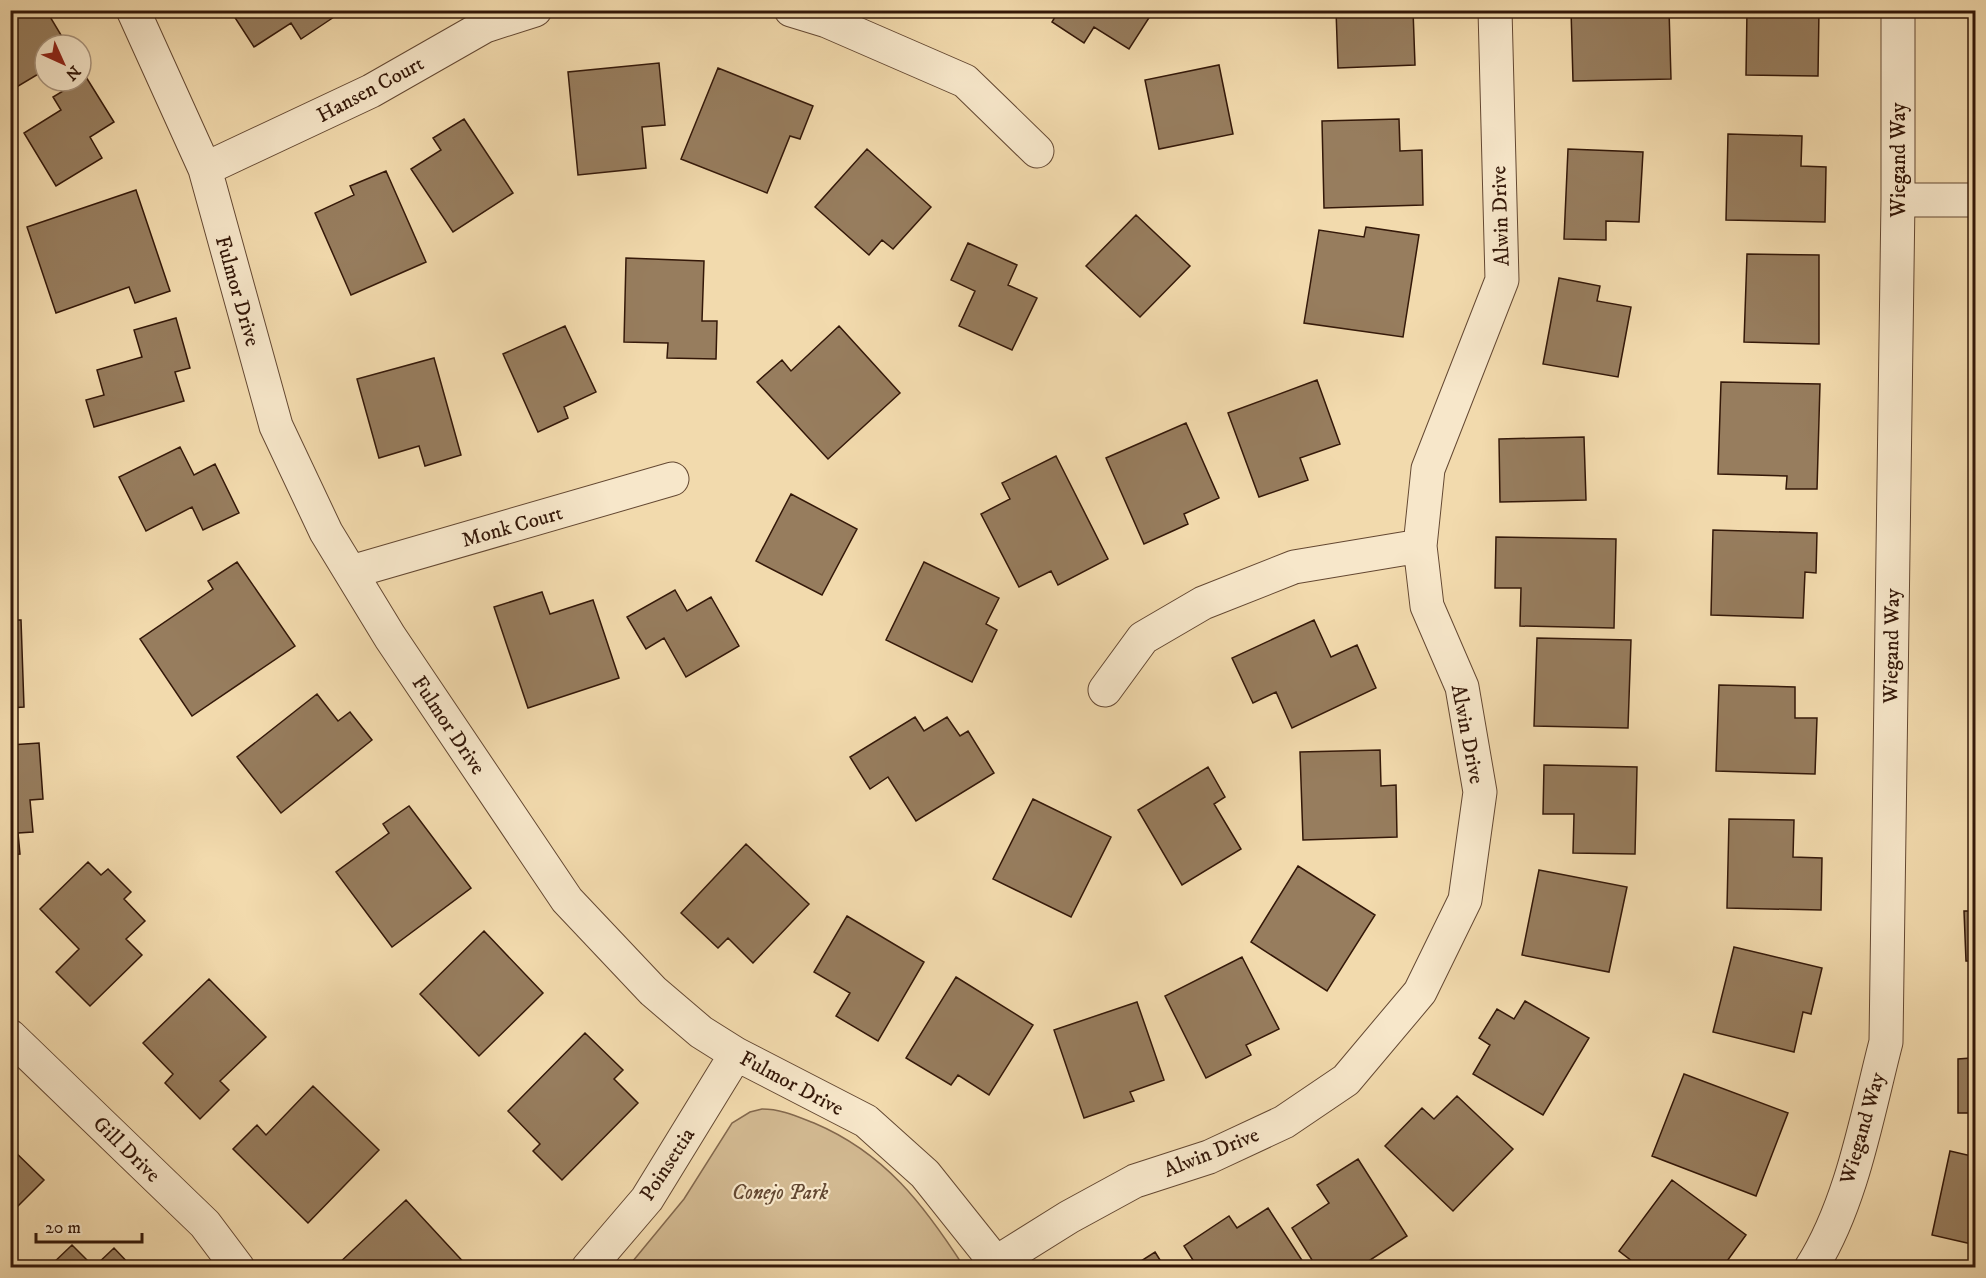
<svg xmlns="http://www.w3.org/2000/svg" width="1986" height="1278" font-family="'IM FELL DW Pica',serif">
<rect width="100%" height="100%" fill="#f2daad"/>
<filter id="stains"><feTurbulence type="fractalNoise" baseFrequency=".00333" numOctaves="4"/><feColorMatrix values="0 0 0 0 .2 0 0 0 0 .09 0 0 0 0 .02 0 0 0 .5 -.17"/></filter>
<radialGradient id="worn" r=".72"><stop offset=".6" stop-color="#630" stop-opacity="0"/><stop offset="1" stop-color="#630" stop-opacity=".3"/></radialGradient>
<path fill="#d2b991" stroke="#83684d" stroke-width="1.5" d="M762 1109C781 1109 796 1116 814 1123 885 1153 924 1205 964 1267H628L684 1199 732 1123 750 1112Z"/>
<path fill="#977d5e" stroke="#341809" stroke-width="1.5" d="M10 10H46L67 45H45V70L10 91Z
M230 10H342L343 11 301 39 291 23 254 47Z
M1059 10H1154L1129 49 1094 27 1084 43 1052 22Z
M1336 10H1413L1415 65 1338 68Z
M1571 10H1669L1671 79 1573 81Z
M1747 10H1819L1818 76 1746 75Z
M659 63 665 125 642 127 646 168 578 175 568 72Z
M1219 65 1233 134 1159 149 1145 80Z
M718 68 813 106 800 139 790 136 767 193 681 159Z
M86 77 114 122 90 137 102 158 56 186 24 133 61 110 53 97Z
M464 119 513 193 453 232 411 169 441 150 433 138Z
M1399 119 1400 151 1422 150 1423 205 1324 208 1322 121Z
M1728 134 1802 136 1801 166 1826 167 1825 222 1726 220Z
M867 149 931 207 893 249 882 240 869 255 815 207Z
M1568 149 1643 152 1639 222 1606 221V240L1564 239Z
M386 171 426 262 351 295 315 213 354 195 350 186Z
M136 190 170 291 135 303 129 287 56 313 27 227Z
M1136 215 1190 266 1140 317 1086 266Z
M1366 227 1419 235 1403 337 1304 323 1319 230 1364 237Z
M968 243 1017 265 1008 285 1037 298 1012 350 959 326 975 291 951 280Z
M1747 254 1819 255V344L1744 342Z
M626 258 704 261 702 321H717L716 359 667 358 668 343 624 342Z
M1559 278 1600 286 1597 301 1631 307 1618 377 1543 364Z
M1974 310H1976V366H1973Z
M176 318 190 368 175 372 184 401 94 427 86 400 104 395 97 370 142 357 134 330Z
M565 326 596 392 564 407 568 418 538 432 503 354Z
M839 326 900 393 828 459 757 382 782 360 791 371Z
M434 358 461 455 425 466 419 446 379 458 357 379Z
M1317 380 1340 444 1300 458 1308 480 1259 497 1228 413Z
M1721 382 1820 384 1817 489H1786L1787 476 1718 474Z
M1974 400H1976V450H1972Z
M1186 423 1219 498 1184 514 1188 524 1144 544 1106 458Z
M1584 437 1586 500 1500 502 1499 439Z
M180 447 194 475 215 464 239 513 203 530 192 507 146 531 119 477Z
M1056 456 1108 559 1058 585 1051 571 1019 587 981 514 1010 499 1002 483Z
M791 494 857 529 822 595 756 561Z
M1713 530 1817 533 1816 573 1805 572 1803 618 1711 615Z
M1496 537 1616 539 1614 628 1520 626 1521 588H1495Z
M237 562 295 646 192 716 140 639 213 589 208 581Z
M924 562 999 598 986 624 997 630 972 682 886 640Z
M675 590 687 611 711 597 739 646 686 677 664 638 646 649 627 617Z
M542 592 550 614 593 600 619 678 528 708 494 607Z
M10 620H21L24 707 10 708Z
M1314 620 1331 657 1357 645 1376 688 1292 728 1276 692 1253 703 1232 658Z
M1537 638 1631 640 1628 728 1534 726Z
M1971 652H1976V705L1969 704Z
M1719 685 1795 687V718H1817L1815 774 1716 771Z
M317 694 338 721 350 712 372 740 281 813 237 757Z
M915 717 924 731 947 717 960 736 968 731 994 773 916 821 888 777 870 789 850 757Z
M39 743 43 799 30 800 33 832 18 833 20 854 10 855V745Z
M1380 750 1381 786 1396 785 1397 837 1303 840 1300 752Z
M1544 765 1637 767 1635 854 1573 853 1574 814H1543Z
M1208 767 1225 797 1214 804 1241 849 1182 885 1138 810Z
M1033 799 1111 837 1071 917 993 879Z
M409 806 471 888 392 947 336 872 389 833 383 824Z
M1976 816V867L1970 868 1969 817Z
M1729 819 1794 820 1793 857 1822 858 1821 910 1727 908Z
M746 844 809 904 753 963 728 938 718 948 681 913Z
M88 862 101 875 108 869 131 892 124 899 145 921 126 939 142 955 90 1006 56 972 79 949 40 909Z
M1298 866 1375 915 1327 991 1251 942Z
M1539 870 1627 887 1609 972 1522 955Z
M1964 911H1976V961H1966Z
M847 916 924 962 878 1041 836 1016 850 993 814 972Z
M484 931 543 993 479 1056 420 994Z
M1734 947 1822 968 1811 1014 1803 1012 1794 1052 1713 1032Z
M1242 957 1279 1029 1246 1045 1251 1055 1206 1078 1165 996Z
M956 977 1033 1025 989 1095 958 1075 951 1085 906 1058Z
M209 979 266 1037 220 1081 229 1090 200 1119 165 1083 173 1074 143 1043Z
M1525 1001 1589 1038 1543 1115 1473 1074 1490 1045 1479 1038 1497 1009 1514 1019Z
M1137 1002 1164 1080 1130 1092 1134 1101 1084 1118 1054 1030Z
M1971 1025H1976V1113H1958V1059L1971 1058Z
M585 1033 623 1070 614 1079 638 1103 562 1180 533 1151 540 1144 508 1111Z
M1684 1074 1788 1113 1756 1196 1652 1156Z
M313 1086 379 1150 308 1223 233 1149 257 1125 266 1135Z
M1457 1096 1513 1149 1453 1211 1385 1146 1422 1108 1434 1119Z
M10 1147 44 1180 10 1214Z
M1950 1151 1976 1157V1245L1932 1235Z
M1358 1159 1407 1236 1358 1268H1317L1292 1228 1329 1203 1317 1185Z
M1672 1180 1746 1235 1722 1268H1641L1619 1251Z
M406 1200 469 1268H339L337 1265Z
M1268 1208 1307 1268H1198L1184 1246 1229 1216 1237 1228Z
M72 1245 94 1267 114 1248 133 1268H48Z
M1155 1252 1165 1268H1130Z"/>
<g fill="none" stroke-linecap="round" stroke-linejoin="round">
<defs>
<path id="minor" d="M133 10 205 169 276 426 326 532 390 637 567 900 653 991 701 1032 736 1054 866 1121 925 1174 1000 1268
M791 10 827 21 965 81 1037 151
M205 169 371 91 485 26 535 10
M1898 200H1976
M351 572 672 479
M1105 690 1143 638 1203 603 1294 567 1420 546
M10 1036 205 1224 238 1268
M997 1262 1069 1217 1135 1181 1209 1157 1284 1122 1346 1080 1420 992 1465 900 1480 792 1462 687 1427 606 1420 546 1428 469 1502 280 1495 10
M588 1268 647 1199 736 1054
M1811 1268C1852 1204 1867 1115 1886 1042L1898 200V10"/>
</defs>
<use href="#minor" stroke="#644832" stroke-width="35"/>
<use href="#minor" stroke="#f7e7ca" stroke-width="33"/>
</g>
<g text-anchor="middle" stroke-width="4.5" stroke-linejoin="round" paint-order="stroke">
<g font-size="21" fill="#341809" stroke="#f7e7ca">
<text transform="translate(370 89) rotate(-28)" y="7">Hansen Court</text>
<text transform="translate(1898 160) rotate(-90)" y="7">Wiegand Way</text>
<text transform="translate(1500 216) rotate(-92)" y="7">Alwin Drive</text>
<text transform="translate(238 291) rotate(74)" y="7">Fulmor Drive</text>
<text transform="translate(512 526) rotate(-16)" y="7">Monk Court</text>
<text transform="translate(1891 646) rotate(-89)" y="7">Wiegand Way</text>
<text transform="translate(449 725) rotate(56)" y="7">Fulmor Drive</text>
<text transform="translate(1468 734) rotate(79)" y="7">Alwin Drive</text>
<text transform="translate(792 1083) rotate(28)" y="7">Fulmor Drive</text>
<text transform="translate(1862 1128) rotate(-74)" y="7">Wiegand Way</text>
<text transform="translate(127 1149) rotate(44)" y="7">Gill Drive</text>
<text transform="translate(1211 1152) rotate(-22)" y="7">Alwin Drive</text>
<text transform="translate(667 1164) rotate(-57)" y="7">Poinsettia</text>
</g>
<g font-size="21" font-style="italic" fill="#634832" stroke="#f7e7ca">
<text x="780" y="1199">Conejo Park</text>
</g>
</g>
<rect width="1986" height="1278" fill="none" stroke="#f2daad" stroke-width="36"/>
<rect x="12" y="12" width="1962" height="1254" fill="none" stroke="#341809" stroke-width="3"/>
<rect x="18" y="18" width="1950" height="1242" fill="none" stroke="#341809" stroke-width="1.5"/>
<g transform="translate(63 63) rotate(135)"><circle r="28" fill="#f7e7ca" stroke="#a9947d" stroke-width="1.5"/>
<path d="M0-4.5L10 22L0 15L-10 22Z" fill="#8f2418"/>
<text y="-9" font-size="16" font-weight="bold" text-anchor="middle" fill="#341809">N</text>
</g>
<path d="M36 1233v9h106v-9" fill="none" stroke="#341809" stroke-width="3"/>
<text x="45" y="1233" font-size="18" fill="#341809" stroke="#f7e7ca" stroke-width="4.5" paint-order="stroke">20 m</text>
<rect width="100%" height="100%" filter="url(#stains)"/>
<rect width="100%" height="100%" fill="url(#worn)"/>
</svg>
